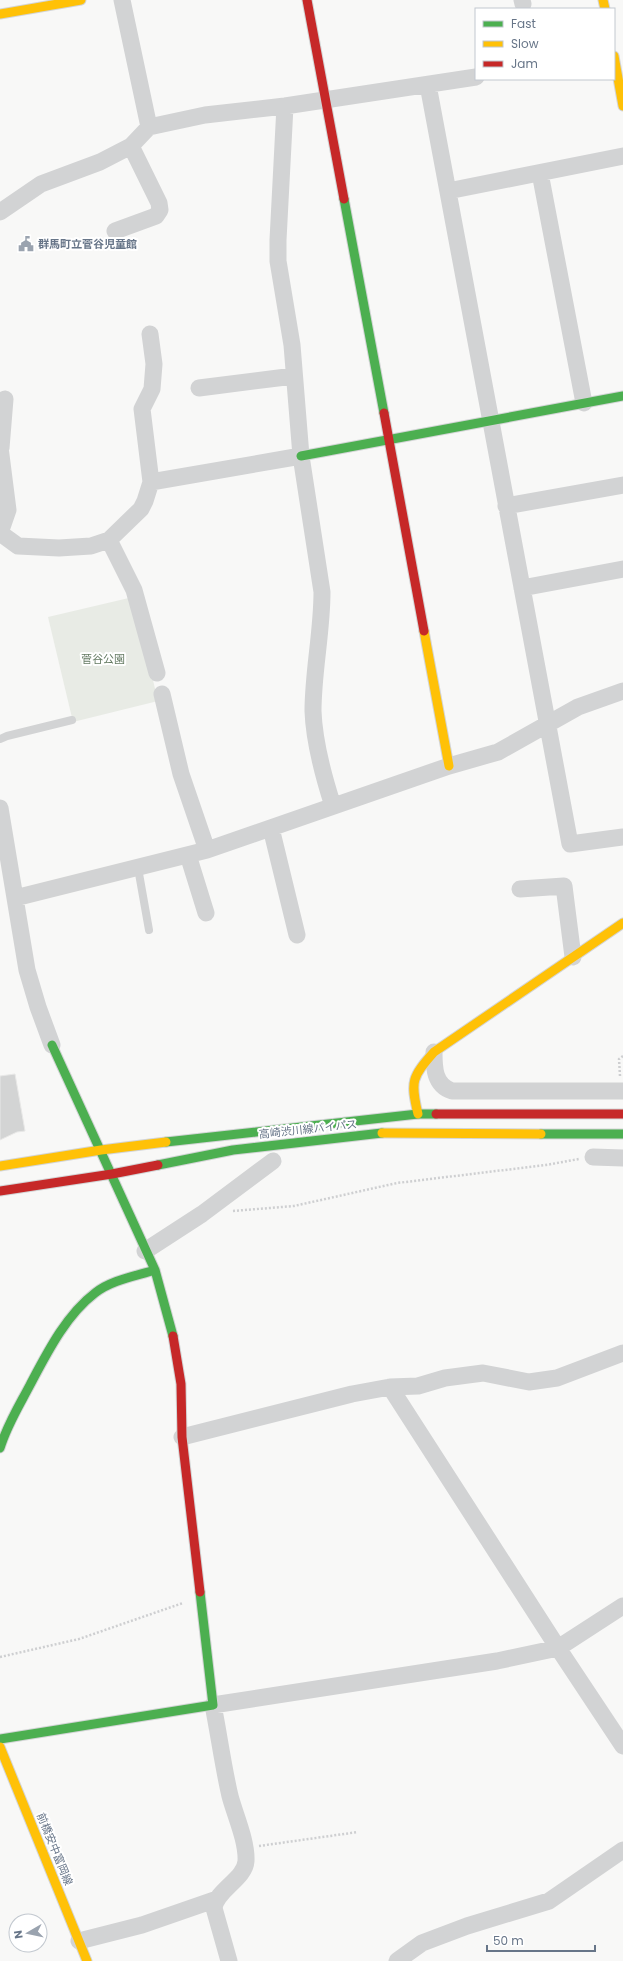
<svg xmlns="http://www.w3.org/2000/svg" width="623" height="1961" font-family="Poppins,'Noto Sans JP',sans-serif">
<rect width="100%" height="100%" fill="#f8f8f7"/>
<path fill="#e8ebe5" d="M133 597 158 701 73 722 48 617Z"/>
<path fill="#d3d4d4" stroke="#e8e8e7" d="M15 1074 25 1131 17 1132 0 1140V1076Z"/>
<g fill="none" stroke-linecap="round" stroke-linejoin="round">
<defs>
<path id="fast" d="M344 199 384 413
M301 456 623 396
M52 1045 155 1270 173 1336
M541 1134H623
M166 1142 418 1114H436
M158 1165 233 1150 382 1133
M0 1448C7 1425 19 1406 30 1385 47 1353 66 1315 95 1293 111 1280 136 1276 155 1270
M0 1739 213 1705 200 1592"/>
<path id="slow" d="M603 0 605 9
M0 14 81 0
M614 56 623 106
M424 631 449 766
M418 1114C410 1081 412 1077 434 1052L623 923
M382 1133 541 1134
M0 1166 101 1150 166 1142
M0 1747 87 1961"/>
<path id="jam" d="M307 0 344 199
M384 413 424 631
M436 1114H623
M0 1191 112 1174 158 1165
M173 1336 181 1384 182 1437 200 1592"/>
</defs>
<use href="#fast" stroke="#d3d5d6" stroke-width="11"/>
<use href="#slow" stroke="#d3d5d6" stroke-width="11"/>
<use href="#jam" stroke="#d3d5d6" stroke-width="11"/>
<path stroke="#cecfd1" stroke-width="2.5" stroke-dasharray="2 2" stroke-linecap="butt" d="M620 1076 619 1059 623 1056
M233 1211 294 1206 397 1183 546 1165 579 1159
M0 1657 79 1639 183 1603
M259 1846 358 1832"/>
<path stroke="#d2d3d4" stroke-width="8" d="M0 739 7 736 72 720
M138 868 149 930"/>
<path stroke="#d2d3d4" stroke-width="17" d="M522 0 523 4
M428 85 570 844 623 837
M149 127 205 115 285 106 476 77
M540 173 584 403
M448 191 623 156
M0 212 41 184 100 162 131 146 149 127 122 0
M115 231 156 216 160 210 159 203 131 146
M199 388 294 376
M0 447 8 510 0 533
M1 448 5 399
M301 456 322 592C322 632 313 672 313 711 314 741 324 778 333 806
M151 482 301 456 292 345 278 261V240L285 106
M506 506 623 485
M0 533 18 546 59 548 91 546 109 540 141 509 145 501 151 482 142 409 152 389 154 364 150 334
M109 540 134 590 157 673
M522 588 623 569
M162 694 181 774 207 850
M0 808 27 970 38 1007 52 1045
M271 828 297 935
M188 855 206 913
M520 889 564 886 573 957
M15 898 207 850 449 766 498 752 578 707 623 691
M434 1052C434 1067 434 1085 452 1091H623
M593 1157 623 1158
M145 1251 202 1214 273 1161
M390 1387 558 1648 623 1746
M182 1437 352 1394 390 1387 418 1386 445 1378 483 1373 529 1382 557 1378 623 1353
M79 1941 142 1925 217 1899
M229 1961 214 1908C216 1890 245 1879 246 1861 247 1841 235 1815 230 1796 223 1766 219 1735 213 1705L497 1661 558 1648 623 1606
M397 1961 422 1943 467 1926 549 1901 623 1850"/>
<use href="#fast" stroke="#4caf50" stroke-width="9"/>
<use href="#slow" stroke="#ffc107" stroke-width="9"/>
<use href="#jam" stroke="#c62828" stroke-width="9"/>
</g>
<defs>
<symbol id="civic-bare" viewBox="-9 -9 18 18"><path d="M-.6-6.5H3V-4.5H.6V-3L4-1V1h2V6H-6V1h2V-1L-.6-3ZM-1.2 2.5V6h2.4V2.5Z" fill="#9aa3af" stroke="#fff" stroke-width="2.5" paint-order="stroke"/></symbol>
</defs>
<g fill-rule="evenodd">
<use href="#civic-bare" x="15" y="233" width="22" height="22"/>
</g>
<g text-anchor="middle" stroke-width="4" stroke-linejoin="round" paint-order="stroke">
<g font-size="11" font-weight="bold" fill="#677588" stroke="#fff" text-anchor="start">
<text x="38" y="248">群馬町立菅谷児童館</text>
</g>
<g font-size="11" fill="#647a62" stroke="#fff">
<text x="103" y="663">菅谷公園</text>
</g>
<g font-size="11" fill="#677588" stroke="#fff">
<text transform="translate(308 1129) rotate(-6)" y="4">高崎渋川線バイパス</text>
<text transform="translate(55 1849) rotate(68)" y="4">前橋安中富岡線</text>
</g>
</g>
<rect x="475" y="8" width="140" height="72" fill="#ffffff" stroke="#c2c8cf"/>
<rect x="483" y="21" width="20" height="6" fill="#4caf50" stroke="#c2c8cf"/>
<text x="511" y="28" font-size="12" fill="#677588">Fast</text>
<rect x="483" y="41" width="20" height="6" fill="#ffc107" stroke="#c2c8cf"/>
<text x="511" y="48" font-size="12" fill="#677588">Slow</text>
<rect x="483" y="61" width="20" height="6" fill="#c62828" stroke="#c2c8cf"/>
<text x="511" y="68" font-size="12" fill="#677588">Jam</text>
<g transform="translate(28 1933) rotate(261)"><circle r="19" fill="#ffffff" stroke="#c2c8cf"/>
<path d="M0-3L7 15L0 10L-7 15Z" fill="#9aa3af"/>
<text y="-6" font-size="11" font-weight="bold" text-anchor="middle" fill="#677588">N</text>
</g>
<path d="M487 1945v6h108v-6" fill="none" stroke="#677588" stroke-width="2"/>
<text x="493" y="1945" font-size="12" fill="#677588" stroke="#ffffff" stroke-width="3" paint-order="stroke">50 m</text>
</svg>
